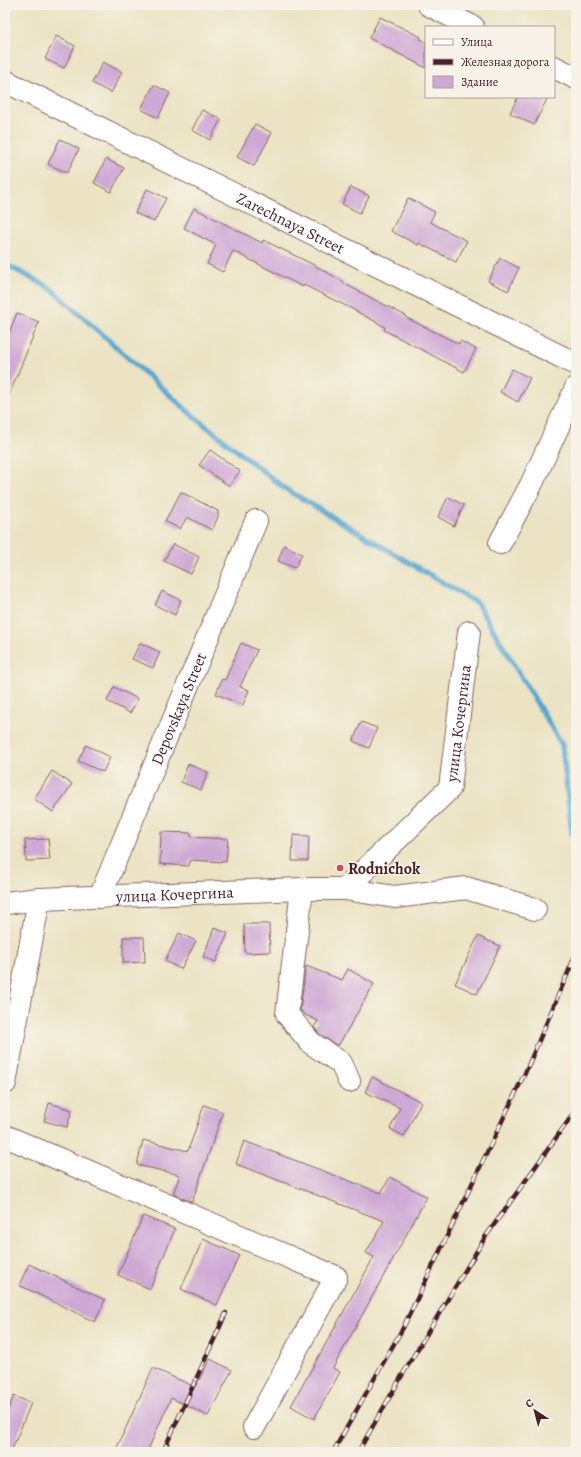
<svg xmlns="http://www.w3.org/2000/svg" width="581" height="1457" font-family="Alegreya,serif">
<rect width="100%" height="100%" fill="#f7f3e8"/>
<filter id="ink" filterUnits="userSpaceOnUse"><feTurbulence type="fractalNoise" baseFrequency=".025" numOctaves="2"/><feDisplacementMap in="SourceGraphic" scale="8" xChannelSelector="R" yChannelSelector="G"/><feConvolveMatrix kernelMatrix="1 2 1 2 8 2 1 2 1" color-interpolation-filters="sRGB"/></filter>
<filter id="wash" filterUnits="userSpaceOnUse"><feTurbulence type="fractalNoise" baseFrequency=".012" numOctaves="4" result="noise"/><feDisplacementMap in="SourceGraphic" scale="16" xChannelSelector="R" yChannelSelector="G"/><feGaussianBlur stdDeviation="0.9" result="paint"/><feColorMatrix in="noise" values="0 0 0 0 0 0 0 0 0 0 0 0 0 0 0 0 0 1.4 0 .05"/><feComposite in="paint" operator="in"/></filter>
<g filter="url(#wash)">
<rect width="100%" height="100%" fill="#ebe3c3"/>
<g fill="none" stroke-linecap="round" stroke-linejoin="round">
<path stroke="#56a6d0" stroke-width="5.5" d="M5 264 50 288 191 414 284 488 477 603 562 745 572 833 576 835"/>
</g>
<g id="blocks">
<path fill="#cfa9d6" d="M380 17 421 37 420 39 426 42V68L369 38Z
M56 36 75 46 64 68 45 59Z
M103 62 122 72 111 93 92 83Z
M154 85 170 93 158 118 141 109Z
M518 97H548L534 125 510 113Z
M202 110 221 119 210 140 192 130Z
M255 124 272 133 254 166 237 157Z
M60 139 79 149 67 173 48 164Z
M106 159 124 168 111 192 94 183Z
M351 187 369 196 360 213 342 204Z
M147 189 166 198 154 222 135 213Z
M408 198 435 212 430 222 467 241 456 262 419 243 418 245 391 231Z
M194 208 262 243 263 240 314 265 344 282 343 283 406 316 405 317 459 344 460 341 476 349 464 372 384 330 385 327 354 310 304 285 303 287 233 251 223 272 207 264 216 245 184 228Z
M500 258 519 268 508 291 488 281Z
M17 313 39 322 6 402 5 343Z
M512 369 530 378 518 402 500 392Z
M210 450 240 471 229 486 199 465Z
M181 492 218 511V517L212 530 187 517 180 529 165 521Z
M448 497 464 505 454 526 438 517Z
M173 544 199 557 191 574 164 561Z
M284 545 302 554 295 568 278 561Z
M162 591 181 600 175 615 155 605Z
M140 643 160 652 153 668 132 659Z
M241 643 257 650 240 687 249 690 243 705 216 694 222 679 225 680Z
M114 687 138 699 130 713 107 701Z
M361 722 377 728 369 748 353 741Z
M86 745 110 757 103 772 78 761Z
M188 764 208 772 201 790 181 782Z
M52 771 72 784 53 812 34 799Z
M161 832 191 833V837L228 839 226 862 190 860 189 866 160 864Z
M293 835 309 836 308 861H292Z
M48 839 50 860 26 861 25 840Z
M244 924H269L270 952 245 953Z
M214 928 228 933 216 962 203 957Z
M179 933 196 941 181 969 165 961Z
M478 936 500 946 477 994 455 984Z
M123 937H144L145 962 123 963Z
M306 966 342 980 348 969 374 984 338 1046 319 1034 314 1027 318 1021 304 1014 300 1010Z
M372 1077 421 1102 404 1136 390 1129 400 1108 365 1092Z
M49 1103 72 1110 67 1127 44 1121Z
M204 1105 223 1112 192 1202 173 1194 180 1175 137 1165 143 1140 188 1151Z
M244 1141 381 1193 390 1177 427 1197 333 1368 340 1372 314 1419 291 1406 374 1257 366 1253 384 1221 236 1164Z
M143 1216 175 1229 150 1289 118 1275Z
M203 1239 239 1255 217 1305 181 1289Z
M29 1264 105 1300 95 1322 19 1285Z
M210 1359 232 1370 208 1416 171 1398 147 1452H115L153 1368 195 1387Z
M14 1396 31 1403 11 1452H5V1417Z"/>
</g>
</g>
<g filter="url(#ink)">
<use href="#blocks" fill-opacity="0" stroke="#826460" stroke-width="1"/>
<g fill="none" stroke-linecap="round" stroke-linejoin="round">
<defs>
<g id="minor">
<path d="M429 5 473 27"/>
<path d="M554 67 576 78"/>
<path id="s1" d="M5 81 576 364"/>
<path d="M500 543 531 485 576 388"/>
<path d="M302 889 287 1014 311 1043 341 1063 349 1081"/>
<path id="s2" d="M345 889 450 788 469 632"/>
<path id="s3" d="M100 897 256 521"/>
<path id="s4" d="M5 903 39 899 302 889H345L395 897 466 888 535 909"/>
<path d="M5 1083 39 899"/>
<path d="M5 1136 336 1277 254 1427"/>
</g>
</defs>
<use href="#minor" stroke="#826460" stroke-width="24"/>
<use href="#minor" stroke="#fff" stroke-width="22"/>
<defs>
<path id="rail" d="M163 1452 226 1313
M333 1452 404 1326 525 1073 576 954
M358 1452 411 1360 486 1236 576 1110"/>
</defs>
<use href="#rail" stroke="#4a1f2b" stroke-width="4.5"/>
<use href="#rail" stroke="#f7f3e8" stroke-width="3" stroke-dasharray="9" stroke-linecap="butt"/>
</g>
</g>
<circle fill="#d1495b" stroke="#f7f3e8" stroke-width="1.5" cx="340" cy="868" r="4"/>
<g text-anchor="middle" stroke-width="3" stroke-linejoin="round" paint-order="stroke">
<g font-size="16" fill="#4a1f2b" stroke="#f7f3e8">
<text dy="6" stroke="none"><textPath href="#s1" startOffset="319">Zarechnaya Street</textPath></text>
<text dy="6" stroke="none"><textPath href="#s3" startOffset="204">Depovskaya Street</textPath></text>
<text dy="6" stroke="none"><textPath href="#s2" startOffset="211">улица Кочергина</textPath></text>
<text dy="6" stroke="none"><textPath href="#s4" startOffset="170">улица Кочергина</textPath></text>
</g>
<g font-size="16" font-weight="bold" fill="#4a1f2b" stroke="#f7f3e8" text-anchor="start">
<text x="348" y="874">Rodnichok</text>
</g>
</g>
<rect width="581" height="1457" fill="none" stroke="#f7f3e8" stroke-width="20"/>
<rect x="425" y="26" width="130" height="72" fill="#f7f3e8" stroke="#b29e9c"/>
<rect x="433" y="39" width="20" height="6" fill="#ffffff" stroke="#b29e9c"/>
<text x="461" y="46" font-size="12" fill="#4a1f2b">Улица</text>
<rect x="433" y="59" width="20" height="6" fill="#4a1f2b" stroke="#b29e9c"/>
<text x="461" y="66" font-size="12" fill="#4a1f2b">Железная дорога</text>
<rect x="433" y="76" width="20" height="12" fill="#cfa9d6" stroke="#b29e9c"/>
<text x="461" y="86" font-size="12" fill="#4a1f2b">Здание</text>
<g transform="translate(535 1411) rotate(324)" stroke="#f7f3e8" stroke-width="3" paint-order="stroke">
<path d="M0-3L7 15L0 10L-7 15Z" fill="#4a1f2b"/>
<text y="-6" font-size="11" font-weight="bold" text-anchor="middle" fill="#4a1f2b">С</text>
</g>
</svg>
